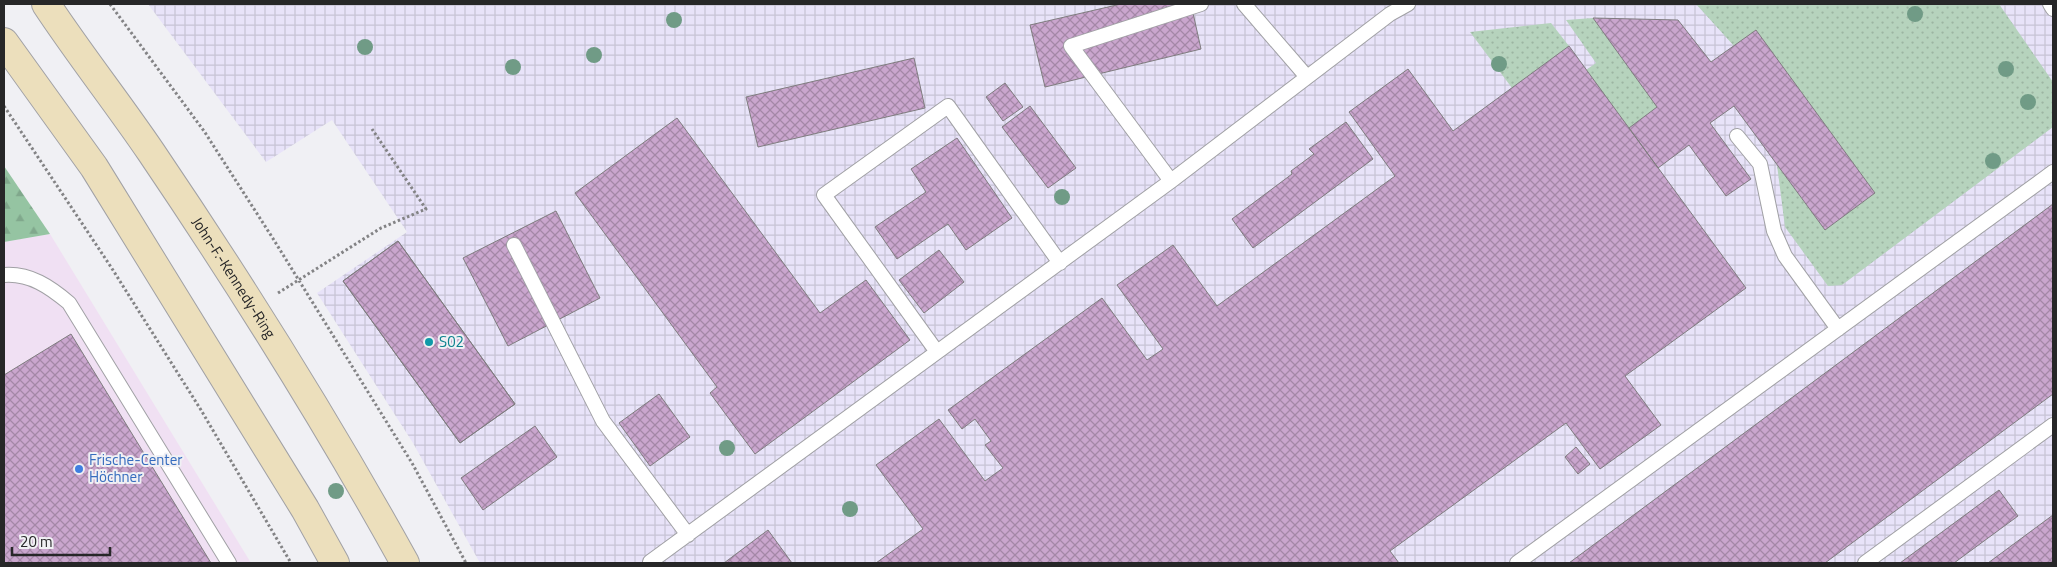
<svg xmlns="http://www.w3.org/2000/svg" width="2057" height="567" font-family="'Titillium Web',sans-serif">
<defs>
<pattern id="industrial-grid" width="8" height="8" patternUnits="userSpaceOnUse" patternTransform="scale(1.25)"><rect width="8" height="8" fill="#e8e3f9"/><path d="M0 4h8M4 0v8" fill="none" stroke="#c7c3d5"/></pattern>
<pattern id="grass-dots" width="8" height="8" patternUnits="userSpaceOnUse" patternTransform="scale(1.25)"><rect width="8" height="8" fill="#b6d3bd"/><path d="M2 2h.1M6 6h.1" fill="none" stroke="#9cb5a2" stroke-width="1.8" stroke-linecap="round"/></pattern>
<pattern id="forest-firs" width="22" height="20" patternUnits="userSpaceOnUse" patternTransform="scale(1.25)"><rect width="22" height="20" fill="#95c4a2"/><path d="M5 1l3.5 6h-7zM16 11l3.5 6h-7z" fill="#80a88c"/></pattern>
<pattern id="building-cross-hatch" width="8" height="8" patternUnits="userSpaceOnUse" patternTransform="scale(1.25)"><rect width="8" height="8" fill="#caa6ce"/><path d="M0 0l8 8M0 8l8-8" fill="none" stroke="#a487a7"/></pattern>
</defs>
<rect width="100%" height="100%" fill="#f0f0f4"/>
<path fill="#f0e0f3" d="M50 234 251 563H4V242Z"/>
<path fill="url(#industrial-grid)" d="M148 4H2053V563H480L413 443 317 293 407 232 332 120 266 162Z"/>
<path fill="url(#grass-dots)" d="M1696 4H1999L2053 82V127L1842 285 1828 286 1785 227 1777 165 1825 230 1875 193 1756 30 1734 46Z
M1593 18 1657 107 1629 128 1586 70 1596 63 1566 20Z
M1551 23 1569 46 1512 88 1470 32Z"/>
<path fill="url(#forest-firs)" d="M4 166 50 234 4 242Z"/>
<path fill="url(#building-cross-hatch)" stroke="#7f7c7f" d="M1121 4H1191L1201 49 1045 87 1030 25Z
M1593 18 1678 20 1711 62 1756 30 1875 193 1825 230 1734 106 1710 123 1751 179 1726 196 1689 145 1658 168 1629 128 1657 107Z
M1569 46 1746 288 1625 376 1661 425 1600 469 1566 423 1390 551 1399 563H876L923 529 876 465 939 419 985 481 1003 468 985 445 991 441 975 419 962 429 948 410 1102 298 1147 360 1163 349 1117 285 1173 245 1217 306 1395 176 1349 112 1408 69 1453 131Z
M914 58 925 108 758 147 746 97Z
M1005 83 1023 107 1003 121 986 97Z
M1030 106 1076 168 1048 188 1002 127Z
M677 118 820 313 866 280 910 340 755 454 710 393 717 387 575 193Z
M1346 122 1373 159 1253 248 1232 219 1292 174 1291 171 1314 154 1309 149Z
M957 138 1012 218 966 250 948 224 897 259 875 227 926 192 911 169Z
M2053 204V394L1825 563H1569Z
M556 211 600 298 508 346 463 258Z
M398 241 515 404 460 443 343 281Z
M398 241 515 404 460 443 343 281Z
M939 250 964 282 924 313 899 280Z
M71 334 211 563H4V375Z
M659 394 690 437 650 466 619 423Z
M535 426 557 457 483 510 461 478Z
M1576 447 1590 464 1578 474 1565 457Z
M1999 490 2018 516 1954 563H1900Z
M2053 515V563H1988Z
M768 530 792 563H724Z"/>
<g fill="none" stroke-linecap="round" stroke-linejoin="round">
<defs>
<path id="lane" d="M1244 4 1307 77
M2050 4 2053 9
M1737 136 1760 164 1774 231 1785 256 1838 329
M1171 181 1071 46 1201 4
M514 245 603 421 688 535
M4 275C30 273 50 287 69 303L229 563
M937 352 824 195 948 106 1060 263
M650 562 1171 181 1390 14 1408 4
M1517 563 2053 172
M1865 563 2053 425"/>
<g id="secondary">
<path id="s1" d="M46 4C79 54 117 102 151 152 241 285 327 422 405 563"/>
<path d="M4 42 94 167 305 509 335 563"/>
</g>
</defs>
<use href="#lane" stroke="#a1a1a5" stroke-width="16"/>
<use href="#secondary" stroke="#a1a1a5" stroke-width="30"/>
<path stroke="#838385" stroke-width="3" stroke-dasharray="2.5 2.5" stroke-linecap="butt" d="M110 4 204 131 272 237 412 463 466 563
M4 106 111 267 201 410 291 563
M278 293 381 228 426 209 372 129"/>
<use href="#lane" stroke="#fff" stroke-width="14"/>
<use href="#secondary" stroke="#ecdfbc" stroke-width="28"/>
</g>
<g fill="#709b86">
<circle cx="1915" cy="14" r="8"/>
<circle cx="674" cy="20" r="8"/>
<circle cx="365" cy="47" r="8"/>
<circle cx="594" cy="55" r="8"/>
<circle cx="1499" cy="64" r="8"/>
<circle cx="513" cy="67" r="8"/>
<circle cx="2006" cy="69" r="8"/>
<circle cx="2028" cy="102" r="8"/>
<circle cx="1993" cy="161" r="8"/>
<circle cx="1062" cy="197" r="8"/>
<circle cx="727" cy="448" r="8"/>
<circle cx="336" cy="491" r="8"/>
<circle cx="850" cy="509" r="8"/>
</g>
<circle fill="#0f9aa8" stroke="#f0f0f4" stroke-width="2" cx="429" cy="342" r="5"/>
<circle fill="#3f7fe0" stroke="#f0f0f4" stroke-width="2" cx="79" cy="469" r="5"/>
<g text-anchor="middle" stroke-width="4" stroke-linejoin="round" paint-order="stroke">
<g font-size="15" fill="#272728" stroke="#f0f0f4">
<text dy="5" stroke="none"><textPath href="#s1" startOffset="332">John-F.-Kennedy-Ring</textPath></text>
</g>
<g font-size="15" fill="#0d838f" stroke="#f0f0f4" text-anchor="start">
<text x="439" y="347">S02</text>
</g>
<g font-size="15" fill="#366cbe" stroke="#f0f0f4" text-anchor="start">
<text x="89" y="465">Frische-Center<tspan x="89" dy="17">Höchner</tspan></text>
</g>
</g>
<rect width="2057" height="567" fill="none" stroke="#272728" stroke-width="10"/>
<path d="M12 547v8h98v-8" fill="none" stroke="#272728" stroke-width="2.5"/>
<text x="20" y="547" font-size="15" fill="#272728" stroke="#f0f0f4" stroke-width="4" paint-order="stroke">20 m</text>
</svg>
